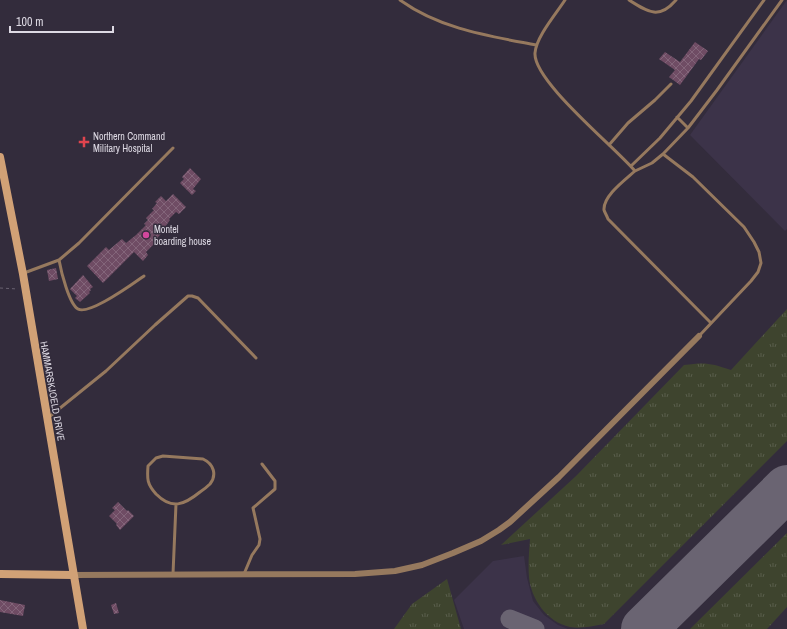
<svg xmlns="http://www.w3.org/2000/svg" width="787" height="629" font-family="'Archivo Narrow',sans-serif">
<defs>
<pattern id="grass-tufts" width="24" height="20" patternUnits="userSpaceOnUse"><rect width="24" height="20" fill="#3e442e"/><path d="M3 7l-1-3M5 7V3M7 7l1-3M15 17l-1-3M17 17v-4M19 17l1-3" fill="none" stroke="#595e4c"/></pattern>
<pattern id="building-cross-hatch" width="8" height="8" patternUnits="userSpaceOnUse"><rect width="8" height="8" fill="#6f4c64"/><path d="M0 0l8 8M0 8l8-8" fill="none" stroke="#83657a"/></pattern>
</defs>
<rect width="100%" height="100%" fill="#332c3c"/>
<path fill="#3c3349" d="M787 0V229L785 231 690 135Z
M524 556 527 578 533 601 544 615 558 625 568 629H464L454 600 493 561Z"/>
<path fill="url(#grass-tufts)" d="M787 309V441L604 624C592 626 582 629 570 627 547 622 531 599 529 577 528 565 529 552 530 539L501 545 576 476 684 365C705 362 711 363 731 370Z
M787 533V607L767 629H690Z
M447 579 461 629H394L412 604Z"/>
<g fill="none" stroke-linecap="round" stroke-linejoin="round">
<path stroke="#6a6472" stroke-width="19" d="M510 619 535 629"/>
<path stroke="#6a6472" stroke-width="46" d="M644 629 787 488"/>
</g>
<path fill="url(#building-cross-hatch)" d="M695 42 708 51 701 60 699 59 680 85 669 77 675 70 659 59 665 52 680 62Z
M190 168 201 179 193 189 196 191 192 195 180 183 184 179 182 177Z
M173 194 186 207 179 214 176 212 169 219 170 220 163 230 164 231 156 239 157 240 154 242 155 243 146 252 148 255 143 261 134 252 103 283 87 266 106 247 109 250 122 239 126 243 136 235 146 225 144 224 148 220 146 218 154 210 152 209 157 203 155 202 161 196 166 201Z
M56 268 58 279 49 281 47 270Z
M83 275 93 287 90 289 91 290 89 292 90 293 80 302 75 298 77 296 70 289Z
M118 502 127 511 128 510 134 516 120 530 116 525 117 524 109 516 115 510 112 508Z
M0 600 25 605 23 616 0 612Z
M116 603 119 613 114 614 111 605Z"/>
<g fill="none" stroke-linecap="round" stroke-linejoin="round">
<path stroke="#696271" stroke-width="1" stroke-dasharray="3 3" stroke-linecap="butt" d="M0 288 18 289"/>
<path stroke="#96795e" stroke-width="3" d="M400 0C440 29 489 36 536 45
M565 0C556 14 536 37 535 53 533 81 615 147 635 171 625 180 603 196 604 210 605 213 607 216 608 219L711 323
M629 0C648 12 659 20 676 0
M677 117 688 128
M609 145 628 123 655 100 671 84
M663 154 688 128 717 90 782 0
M631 166 660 138 691 101 764 0
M635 171 652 163 663 154 693 177 744 227 754 242 759 252 761 263 758 272 751 281 699 336
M59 260C61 271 69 304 78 309 89 316 134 283 144 276
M24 273 59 260 79 243 173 148
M49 417 106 371 155 325 188 296H192L198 298 256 358
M163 456 203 459C214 464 217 475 210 484 207 487 203 490 200 492 184 505 172 510 156 494 147 484 147 479 148 466L156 458Z
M173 574 176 504
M244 574 252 555 259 545 260 539 253 508 275 489V481L262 464"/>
<path stroke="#96795e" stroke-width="6" d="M73 575 355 574 395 571 422 565 453 553 481 541 499 530 510 522 559 477 699 336"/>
<path stroke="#d1a176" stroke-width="8" d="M0 157 23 274 83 629
M0 574 73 575"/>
</g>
<path fill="#e0444e" stroke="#332c3c" stroke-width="1.5" d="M82 136h4v4h4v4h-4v4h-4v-4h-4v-4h4z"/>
<circle fill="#d1479c" stroke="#332c3c" stroke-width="1.5" cx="146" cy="235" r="4"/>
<g text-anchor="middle" stroke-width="3" stroke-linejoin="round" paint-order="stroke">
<g font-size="10" fill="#dedae4" stroke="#332c3c" text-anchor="start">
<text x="93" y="140">Northern Command<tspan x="93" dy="12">Military Hospital</tspan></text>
<text x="154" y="233">Montel<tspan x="154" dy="12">boarding house</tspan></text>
</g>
<g font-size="10" fill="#dedae4" stroke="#332c3c">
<text transform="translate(53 391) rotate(80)" y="4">HAMMARSKJOELD DRIVE</text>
</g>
</g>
<path d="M10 26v6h103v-6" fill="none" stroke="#dedae4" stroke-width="2"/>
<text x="16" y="26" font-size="12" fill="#dedae4" stroke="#332c3c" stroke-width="3" paint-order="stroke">100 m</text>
</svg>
